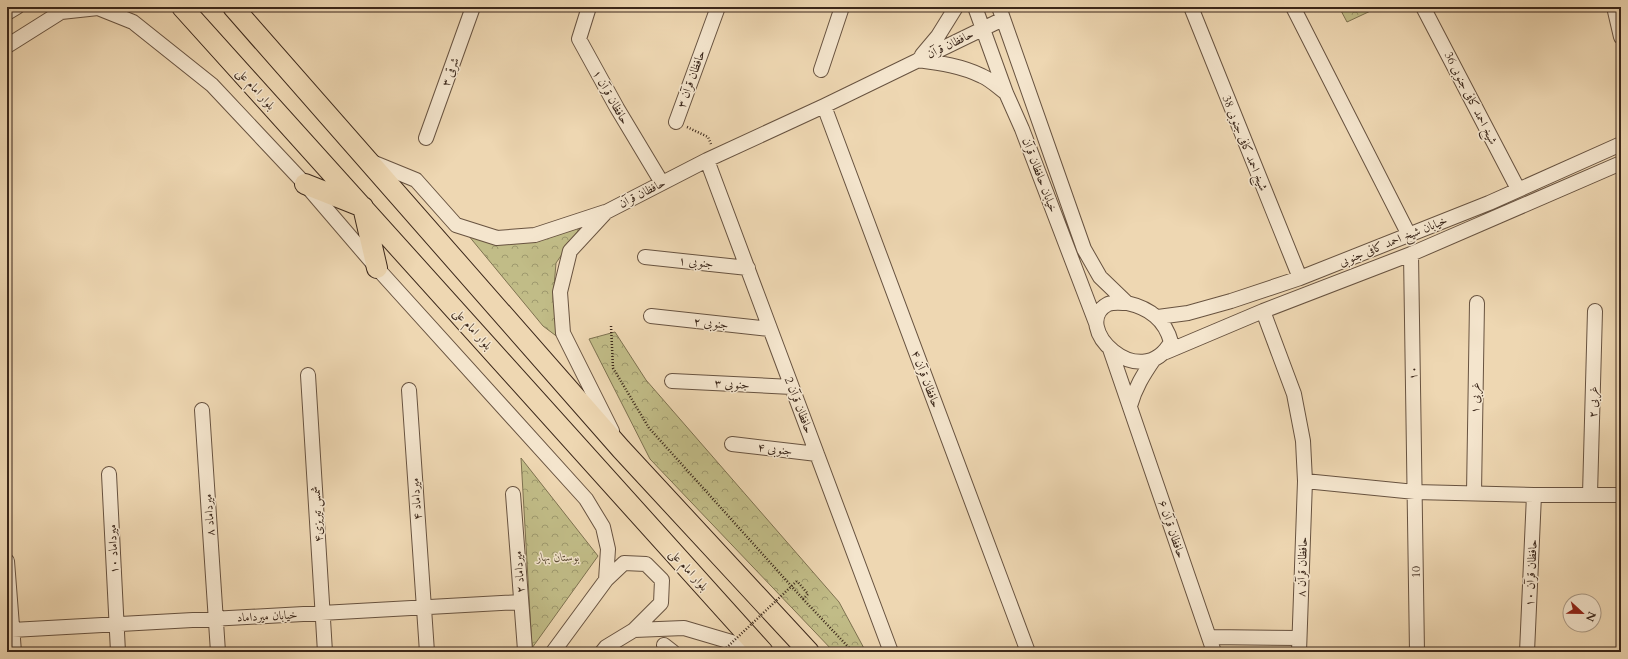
<svg xmlns="http://www.w3.org/2000/svg" width="1628" height="659" font-family="Cardo,Amiri,serif">
<defs>
<pattern id="forest-crowns" width="20" height="18" patternUnits="userSpaceOnUse"><rect width="20" height="18" fill="#c1bc87"/><path d="M2 6a3 3 0 1 1 6 0M12 15a3 3 0 1 1 6 0" fill="none" stroke="#9e996e"/></pattern>
</defs>
<rect width="100%" height="100%" fill="#eed7b2"/>
<filter id="stains"><feTurbulence type="fractalNoise" baseFrequency=".005" numOctaves="4"/><feColorMatrix values="0 0 0 0 .2 0 0 0 0 .09 0 0 0 0 .02 0 0 0 .5 -.17"/></filter>
<radialGradient id="worn" r=".72"><stop offset=".6" stop-color="#630" stop-opacity="0"/><stop offset="1" stop-color="#630" stop-opacity=".3"/></radialGradient>
<path fill="url(#forest-crowns)" stroke="#7e7250" d="M1339 7H1379L1347 22Z
M582 225 556 263 553 299 559 338 543 326 468 235Z
M615 332 646 380 839 602 866 652H834L650 459 589 339Z
M521 458 598 556 532 648Z"/>
<g fill="none" stroke-linecap="round" stroke-linejoin="round">
<defs>
<path id="minor" d="M589 7 579 39 617 108 662 183
M975 7 1006 93 1022 129 1096 323
M999 7 1084 249 1100 277 1127 303
M1191 7 1300 278
M1293 7 1409 235
M1423 7 1518 189
M1614 7 1621 37
M7 13 17 7
M7 46 61 12 98 8 133 22 212 85 305 184 377 268 586 499 603 527 608 549 606 580
M922 55 938 36 956 7
M918 60C940 63 962 66 982 76 991 80 998 87 1006 93
M821 70 842 7
M824 106 1028 652
M676 122 718 7
M426 138 473 7
M707 160 891 652
M372 162 416 180 456 225 497 238 535 235 605 212
M1411 254 1417 652
M645 257 748 268
M1127 303C1149 308 1165 319 1171 342 1141 396 1068 325 1108 304 1113 302 1122 303 1127 303Z
M1263 311 1294 394 1303 441 1305 481 1415 492 1534 495H1621
M651 316 770 329
M1158 317 1188 313 1231 301 1300 278 1489 203 1621 144
M1110 349 1214 652
M1166 352 1263 311 1411 254 1621 163
M308 375 325 652
M672 381 792 387
M409 390 427 652
M1130 406C1135 388 1143 375 1154 359
M202 410 218 652
M612 431 563 333 560 292 570 251 606 212 707 160 824 106 1003 19
M732 444 817 454
M109 474 118 652
M1474 493 1477 303
M513 494 525 650
M1590 494 1595 311
M7 561 14 652
M12 630 521 602
M634 630 684 628 762 651
M1209 637 1299 638
M664 645 673 652
M553 652 606 580 624 563 646 564 662 580 661 603 634 630 606 647 602 652
M1299 652 1305 481
M1527 652 1534 495"/>
<path id="highway" d="M182 7 763 652
M233 7 621 449 809 652
M305 184 363 207 377 268"/>
</defs>
<use href="#minor" stroke="#685340" stroke-width="16"/>
<use href="#highway" stroke="#3b271a" stroke-width="22"/>
<path stroke="#3b271a" stroke-width="2.5" stroke-dasharray="1 2" stroke-linecap="butt" d="M687 127 708 137 711 144
M611 326 613 368 649 428 803 599 808 594 797 581
M803 599 853 652"/>
<use href="#minor" stroke="#f4e5cd" stroke-width="14"/>
<use href="#highway" stroke="#eed7b2" stroke-width="20"/>
<path stroke="#3b271a" stroke-width="2.5" stroke-dasharray="1 2" stroke-linecap="butt" d="M722 652 797 581"/>
</g>
<g text-anchor="middle" stroke-width="3" stroke-linejoin="round" paint-order="stroke">
<g font-size="12" fill="#3b271a" stroke="#f4e5cd">
<text transform="translate(950 44) rotate(-26)" y="4">حافظان قرآن</text>
<text transform="translate(450 72) rotate(-70)" y="4">۳ شرقی</text>
<text transform="translate(691 79) rotate(-70)" y="4">حافظان قرآن ۳</text>
<text transform="translate(256 89) rotate(48)" y="4">بلوار امام علی</text>
<text transform="translate(611 97) rotate(60)" y="4">حافظان قرآن ۱</text>
<text transform="translate(1471 98) rotate(63)" y="4">شیخ احمد کافی جنوبی 36</text>
<text transform="translate(1245 143) rotate(68)" y="4">شیخ احمد کافی جنوبی 38</text>
<text transform="translate(1040 175) rotate(69)" y="4">خیابان حافظان قرآن</text>
<text transform="translate(642 193) rotate(-27)" y="4">حافظان قرآن</text>
<text transform="translate(1393 241) rotate(-22)" y="4">خیابان شیخ احمد کافی جنوبی</text>
<text transform="translate(696 262) rotate(6)" y="4">جنوبی ۱</text>
<text transform="translate(711 323) rotate(6)" y="4">جنوبی ۲</text>
<text transform="translate(473 329) rotate(48)" y="4">بلوار امام علی</text>
<text transform="translate(1413 373) rotate(-91)" y="4">۱۰</text>
<text transform="translate(926 379) rotate(69)" y="4">حافظان قرآن ۴</text>
<text transform="translate(732 384) rotate(3)" y="4">جنوبی ۳</text>
<text transform="translate(1475 398) rotate(-89)" y="4">۱ غربی</text>
<text transform="translate(1593 402) rotate(-88)" y="4">۲ غربی</text>
<text transform="translate(799 405) rotate(69)" y="4">حافظان قرآن 2</text>
<text transform="translate(775 449) rotate(7)" y="4">جنوبی ۴</text>
<text transform="translate(416 499) rotate(-94)" y="4">میرداماد ۴</text>
<text transform="translate(317 514) rotate(-93)" y="4">شمس تیریزی۴</text>
<text transform="translate(209 515) rotate(-94)" y="4">میرداماد ۸</text>
<text transform="translate(1172 529) rotate(71)" y="4">حافظان قرآن ۶</text>
<text transform="translate(113 549) rotate(-93)" y="4">میرداماد ۱۰</text>
<text transform="translate(1302 567) rotate(-88)" y="4">حافظان قرآن ۸</text>
<text transform="translate(689 570) rotate(48)" y="4">بلوار امام علی</text>
<text transform="translate(519 572) rotate(-94)" y="4">میرداماد ۲</text>
<text transform="translate(1416 572) rotate(-91)" y="4">10</text>
<text transform="translate(1531 573) rotate(-87)" y="4">حافظان قرآن ۱۰</text>
<text transform="translate(267 616) rotate(-3)" y="4">خیابان میرداماد</text>
</g>
<g font-size="12" font-style="italic" fill="#5c4c35" stroke="#f4e5cd">
<text x="558" y="561">بوستان بهار</text>
</g>
</g>
<rect width="1628" height="659" fill="none" stroke="#eed7b2" stroke-width="24"/>
<rect x="8" y="8" width="1612" height="643" fill="none" stroke="#3b271a" stroke-width="2"/>
<rect x="12" y="12" width="1604" height="635" fill="none" stroke="#3b271a"/>
<g transform="translate(1582 613) rotate(112)"><circle r="19" fill="#f4e5cd" stroke="#aa9985"/>
<path d="M0-3L7 15L0 10L-7 15Z" fill="#8f2418"/>
<text y="-6" font-size="11" font-weight="bold" text-anchor="middle" fill="#3b271a">N</text>
</g>
<rect width="100%" height="100%" filter="url(#stains)"/>
<rect width="100%" height="100%" fill="url(#worn)"/>
</svg>
